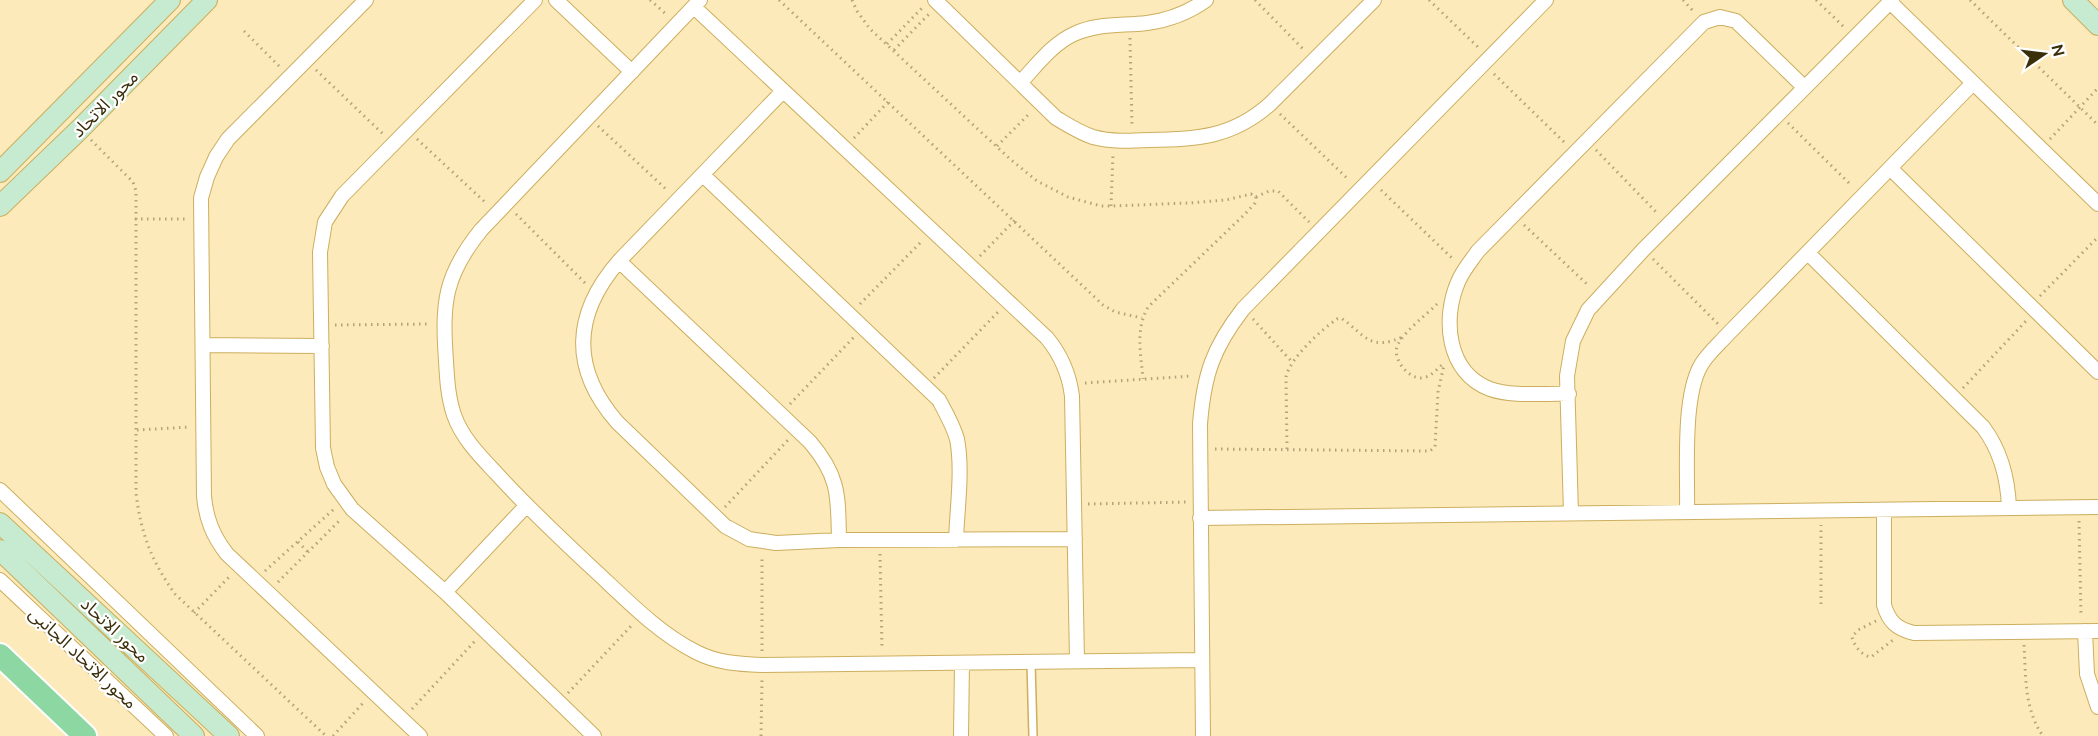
<svg xmlns="http://www.w3.org/2000/svg" width="2098" height="736" font-family="Ubuntu,'Noto Sans Arabic',sans-serif">
<rect width="100%" height="100%" fill="#fceabb"/>
<g fill="none" stroke-linecap="round" stroke-linejoin="round">
<defs>
<path id="lane" d="M1031 662 1033 736"/>
<path id="street" d="M366 0 228 139 216 157 207 177 201 198 204 496C206 519 213 536 227 554L420 736
M535 0 342 196 325 222 320 252 323 448 327 467 334 484 352 509 445 592 594 736
M556 0 632 72
M700 0 481 230C444 276 442 303 446 361 447 379 448 397 454 415 462 438 480 456 496 473 526 506 558 536 590 566 623 596 656 632 696 652 717 663 739 664 762 665L1201 660
M935 0 1056 118C1068 125 1080 133 1093 137 1111 142 1130 141 1149 140 1197 139 1232 138 1270 104L1374 0
M1890 2 2098 204
M694 7 1047 338C1061 355 1069 373 1072 396L1077 661
M1020 83C1036 66 1052 44 1074 34 1097 23 1122 26 1147 23 1169 20 1188 13 1206 0
M783 91 619 261C573 314 570 368 617 422L725 526 749 539 776 543 839 540 1075 539
M1890 168 2098 372
M703 175 939 400C946 413 953 425 957 439 963 470 957 509 956 540
M1808 253 1983 427C2001 451 2008 478 2009 508
M619 261 810 442C840 477 838 497 839 540
M203 345 322 346
M1569 394C1546 393 1512 397 1490 389 1447 373 1442 319 1458 282 1463 270 1471 261 1478 251L1704 22 1720 17 1736 21 1804 87
M0 490 257 736
M1687 511C1688 472 1682 398 1701 365 1708 353 1719 344 1728 334L1973 83
M1884 511V605C1889 622 1897 629 1914 633L2098 631
M1571 513 1567 376 1573 341 1588 310 1643 250 1892 0
M1200 518 2098 507
M0 580 166 736
M445 592 526 506
M2085 631 2087 674 2098 707
M961 736 962 663
M1203 736 1200 424C1204 374 1213 348 1243 309L1546 0"/>
<path id="secondary" d="M2073 0 2098 25
M0 172 170 0
M0 206 80 129 207 0
M0 523 229 736
M0 550 194 736"/>
<path id="primary" d="M0 655 85 736"/>
</defs>
<use href="#lane" stroke="#ccae5d" stroke-width="10"/>
<use href="#street" stroke="#ccae5d" stroke-width="16"/>
<use href="#secondary" stroke="#ccae5d" stroke-width="22"/>
<use href="#primary" stroke="#fff" stroke-width="26"/>
<path stroke="#b3a378" stroke-width="3" stroke-dasharray="1.5 4.5" stroke-linecap="butt" d="M650 0 667 15
M779 0 1103 305 1115 312 1142 318
M852 0 857 11 870 29 1010 159 1037 181 1068 197 1101 206H1111L1189 203 1226 200 1251 194 1256 197 1255 203 1246 213 1148 307C1135 330 1141 354 1143 379
M1255 0 1304 50
M1429 0 1479 48
M1683 0 1694 12
M1816 0 1845 28
M1970 0 2098 125
M244 31 279 66
M1130 38 1132 127
M887 44 924 6
M894 50 929 14
M316 70 383 134
M1494 74 1565 143
M1280 114 1349 180
M1788 123 1852 186
M598 126 668 191
M854 138 888 102
M417 139 487 204
M2050 139 2098 88
M91 140 133 182 136 191V493C141 534 151 560 175 594L326 736
M997 146 1030 113
M1596 150 1658 214
M1381 190 1454 260
M1256 197 1269 191H1278L1309 222
M1111 206 1113 154
M516 214 586 284
M135 219H187
M1524 225 1589 286
M980 256 1015 220
M1653 259 1718 324
M2040 296 2098 237
M860 304 923 240
M1437 304C1425 316 1407 329 1398 344 1391 357 1407 378 1421 378 1430 378 1437 369 1444 363
M1253 319 1292 362
M335 325 431 324
M934 378 999 311
M1085 383 1192 376
M1963 388 2026 321
M790 404 854 337
M137 430 190 427
M1215 449 1430 451 1435 447 1438 392 1444 365
M1287 449 1286 377C1290 358 1321 330 1337 319L1341 318C1367 336 1369 352 1405 336
M1088 504 1187 502
M725 507 788 440
M2079 521 2081 616
M298 542 308 552
M880 554 882 649
M265 571 334 509
M278 582 341 519
M1821 604V525
M194 613 230 576
M1876 621 1858 630 1852 637C1854 646 1862 656 1871 657L1893 640
M2024 645C2026 677 2024 709 2043 736
M762 651V556
M568 693 633 624
M412 709 475 641
M333 736 364 702
M761 736 762 679"/>
<use href="#lane" stroke="#fff" stroke-width="7"/>
<use href="#street" stroke="#fff" stroke-width="14"/>
<use href="#secondary" stroke="#c6ebd1" stroke-width="20"/>
<use href="#primary" stroke="#8dd7a3" stroke-width="22"/>
</g>
<g text-anchor="middle" stroke-width="4.5" stroke-linejoin="round" paint-order="stroke">
<g font-size="18" fill="#3b2f0b" stroke="#fff">
<text transform="translate(105 104) rotate(-45)" y="6">محور الاتحاد</text>
<text transform="translate(115 630) rotate(43)" y="6">محور الاتحاد</text>
<text transform="translate(83 658) rotate(43)" y="6">محور الاتحاد الجانبى</text>
</g>
</g>
<g transform="translate(2044 54) rotate(76)" stroke="#ffffff" stroke-width="4.5" paint-order="stroke">
<path d="M0-4.5L10 22L0 15L-10 22Z" fill="#3b2f0b"/>
<text y="-9" font-size="16" font-weight="bold" text-anchor="middle" fill="#3b2f0b">N</text>
</g>
</svg>
